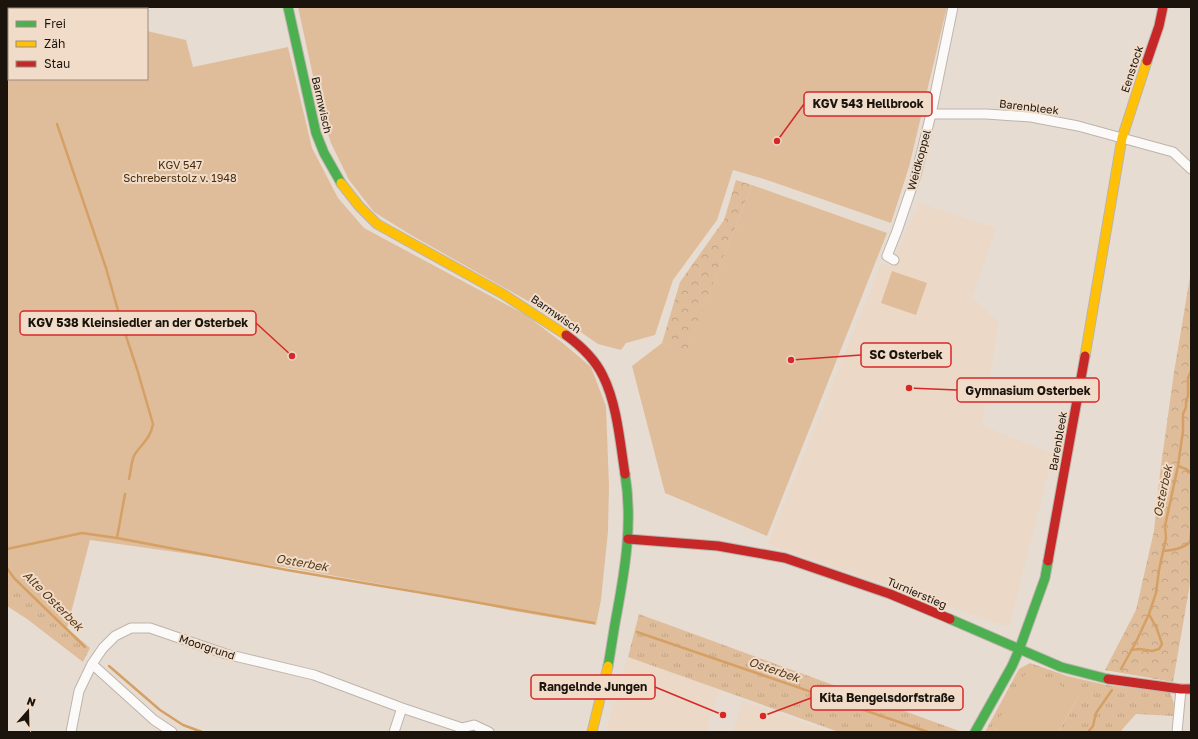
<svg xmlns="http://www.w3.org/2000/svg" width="1198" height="739" font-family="'Golos Text',sans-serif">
<defs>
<pattern id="grass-tufts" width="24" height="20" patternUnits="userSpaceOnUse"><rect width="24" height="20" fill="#e0bd9a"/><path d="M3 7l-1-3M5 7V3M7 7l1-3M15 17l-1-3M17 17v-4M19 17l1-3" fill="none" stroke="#c0a284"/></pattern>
<pattern id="forest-crowns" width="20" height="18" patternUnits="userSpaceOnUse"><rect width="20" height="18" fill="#e0bd9a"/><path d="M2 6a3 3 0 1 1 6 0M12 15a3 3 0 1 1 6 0" fill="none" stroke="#c0a284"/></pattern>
</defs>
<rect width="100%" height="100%" fill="#e7dcd2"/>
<path fill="#ebd8c6" d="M919 203 996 228 972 297 999 323 981 425 1053 454 1009 627 768 544 881 264 891 266Z
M628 657 719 690 706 732H606Z
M743 701 831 732H733Z"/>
<path fill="url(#grass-tufts)" d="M7 561 13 575 67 628 90 648 83 662 27 619 7 606Z
M639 614 962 732H839L628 657Z
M1030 663 1067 676 1106 685 1170 692 1174 704 1173 716 1136 714 1120 732H1058L1079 696 994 727 997 732H985L1019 669Z"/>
<path fill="url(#forest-crowns)" d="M736 180 752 185 686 353 662 343 680 282 724 220Z
M1191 271V578L1173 682 1105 670 1136 610 1154 531 1160 473 1174 372Z"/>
<path fill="#e0bd9a" d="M298 7H947L909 167 891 223 767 180 733 170 717 220 673 280 655 335 626 343 621 350 598 344 572 326 411 235 374 212 349 180 331 143 321 113Z
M147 31 186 40 193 67 288 47 312 148 338 198 364 228 526 315 564 344 591 367 606 406 609 486 608 531 601 600 596 625 508 610 424 592 290 568 90 540 67 628 13 575 7 561V65L9 64V79H147Z
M752 185 887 233 767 536 665 493 632 366 662 343 686 352Z
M892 271 927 283 916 315 881 303Z
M1029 668 1079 696 1058 732H997L994 727Z"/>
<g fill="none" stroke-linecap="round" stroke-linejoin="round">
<path stroke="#d5a065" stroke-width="2.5" d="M57 124 106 268 121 321 137 369 153 424C151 437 142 444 135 454 131 460 131 472 129 479
M1178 466 1186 469 1191 473
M117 538 125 494
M7 549 82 533 117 538 287 570 423 593 594 623
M1163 551C1173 550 1182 549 1190 542L1191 532
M7 568 14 578 85 647
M637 632 928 732
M1131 650 1140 649 1152 651 1159 649 1162 644 1157 629 1149 614
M109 666 160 710 183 725 202 732
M1121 669 1136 642 1149 614 1156 593 1159 570 1166 538 1165 526 1178 466 1183 431V414L1186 407V401L1188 396V378L1191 371
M1088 732 1093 726 1096 713 1112 690"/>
<defs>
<path id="street" d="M931 114H986L1031 117 1078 126 1173 152 1191 169
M894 260 887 256 897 231 916 175 931 114 953 7
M92 664 154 720 172 732
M71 732 79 691 92 664 103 648 115 636 131 628H150L226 654 314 675 402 708 462 728 474 725 489 732
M394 732 402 708
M1177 732 1181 689"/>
<path id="fast" d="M288 7 316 133 324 153 341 183
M950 619 1061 667 1108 679
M608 666C611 650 613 634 616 618 625 570 633 523 625 474
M975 732 1012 666 1019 650 1045 578 1048 561"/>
<path id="slow" d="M341 183 359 206 377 224 503 294 566 335
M1085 356 1122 138 1147 61
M592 732 608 666"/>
<path id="jam" d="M1147 61 1159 26 1163 7
M566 335C581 346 595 359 603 376 617 404 620 442 625 474
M628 539 718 546 785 558 890 594 950 619
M1048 561 1085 356
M1108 679 1181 689H1191"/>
</defs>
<use href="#street" stroke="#bcb4ac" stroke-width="11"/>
<use href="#fast" stroke="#bcb4ac" stroke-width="11"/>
<use href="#slow" stroke="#bcb4ac" stroke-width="11"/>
<use href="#jam" stroke="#bcb4ac" stroke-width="11"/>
<use href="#street" stroke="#fbfaf8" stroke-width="9"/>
<use href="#fast" stroke="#4caf50" stroke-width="9"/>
<use href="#slow" stroke="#ffc107" stroke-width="9"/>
<use href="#jam" stroke="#c62828" stroke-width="9"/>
</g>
<g text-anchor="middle" stroke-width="4" stroke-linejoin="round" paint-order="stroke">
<g font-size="11" fill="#1b140d" stroke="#f0dcc9">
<text transform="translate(1132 69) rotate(-72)" y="4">Eenstock</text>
<text transform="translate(322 105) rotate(77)" y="4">Barmwisch</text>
<text transform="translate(1029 107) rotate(7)" y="4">Barenbleek</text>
<text transform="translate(919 160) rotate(-75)" y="4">Weidkoppel</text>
<text transform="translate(556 314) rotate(35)" y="4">Barmwisch</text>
<text transform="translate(1058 441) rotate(-80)" y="4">Barenbleek</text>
<text transform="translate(917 593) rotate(23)" y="4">Turnierstieg</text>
<text transform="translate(207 647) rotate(18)" y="4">Moorgrund</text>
</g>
<g font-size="11" fill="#472a07" stroke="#f0dcc9">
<text x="180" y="169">KGV 547<tspan x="180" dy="13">Schreberstolz v. 1948</tspan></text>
</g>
<g font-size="12" font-style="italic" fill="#583b1a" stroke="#f0dcc9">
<text transform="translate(1163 491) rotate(-78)" y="4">Osterbek</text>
<text transform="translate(302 563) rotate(10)" y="4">Osterbek</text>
<text transform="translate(53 601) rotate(45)" y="4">Alte Osterbek</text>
<text transform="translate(774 670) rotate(19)" y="4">Osterbek</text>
</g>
</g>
<path fill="none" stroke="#d62828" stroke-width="1.5" d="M777 141L804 104M292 356L256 323M791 360L861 355M909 388L957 390M723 715L655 687M763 716L811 698"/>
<g fill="#d62828" stroke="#f0dcc9" stroke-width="1.5">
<circle cx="777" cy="141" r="4"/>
<circle cx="292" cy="356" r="4"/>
<circle cx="791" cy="360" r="4"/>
<circle cx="909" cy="388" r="4"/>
<circle cx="723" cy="715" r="4"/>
<circle cx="763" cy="716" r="4"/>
</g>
<g fill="#f0dcc9" stroke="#d62828" stroke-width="1.5">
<rect x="804" y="92" width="128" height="24" rx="4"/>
<rect x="20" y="311" width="236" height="24" rx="4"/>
<rect x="861" y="343" width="90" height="24" rx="4"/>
<rect x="957" y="378" width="142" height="24" rx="4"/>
<rect x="531" y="675" width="124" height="24" rx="4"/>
<rect x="811" y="686" width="152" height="24" rx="4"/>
</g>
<g font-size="12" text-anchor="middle" font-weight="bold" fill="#1b140d">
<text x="868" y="108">KGV 543 Hellbrook</text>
<text x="138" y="327">KGV 538 Kleinsiedler an der Osterbek</text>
<text x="906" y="359">SC Osterbek</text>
<text x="1028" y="395">Gymnasium Osterbek</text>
<text x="593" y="691">Rangelnde Jungen</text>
<text x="887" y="702">Kita Bengelsdorfstraße</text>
</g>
<rect width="1198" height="739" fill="none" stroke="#1b140d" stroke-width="16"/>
<rect x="8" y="8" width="140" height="72" fill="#f0dcc9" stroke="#9b8c7e"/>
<rect x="16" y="21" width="20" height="6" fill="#4caf50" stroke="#9b8c7e"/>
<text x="44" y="28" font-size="12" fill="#1b140d">Frei</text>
<rect x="16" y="41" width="20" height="6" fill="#ffc107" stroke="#9b8c7e"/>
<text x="44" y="48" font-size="12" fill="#1b140d">Zäh</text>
<rect x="16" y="61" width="20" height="6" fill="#c62828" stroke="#9b8c7e"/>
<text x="44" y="68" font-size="12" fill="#1b140d">Stau</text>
<g transform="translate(28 711) rotate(20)" stroke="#f0dcc9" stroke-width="3" paint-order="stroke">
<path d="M0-3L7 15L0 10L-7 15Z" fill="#1b140d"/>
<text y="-6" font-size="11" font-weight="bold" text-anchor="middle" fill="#1b140d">N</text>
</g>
</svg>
